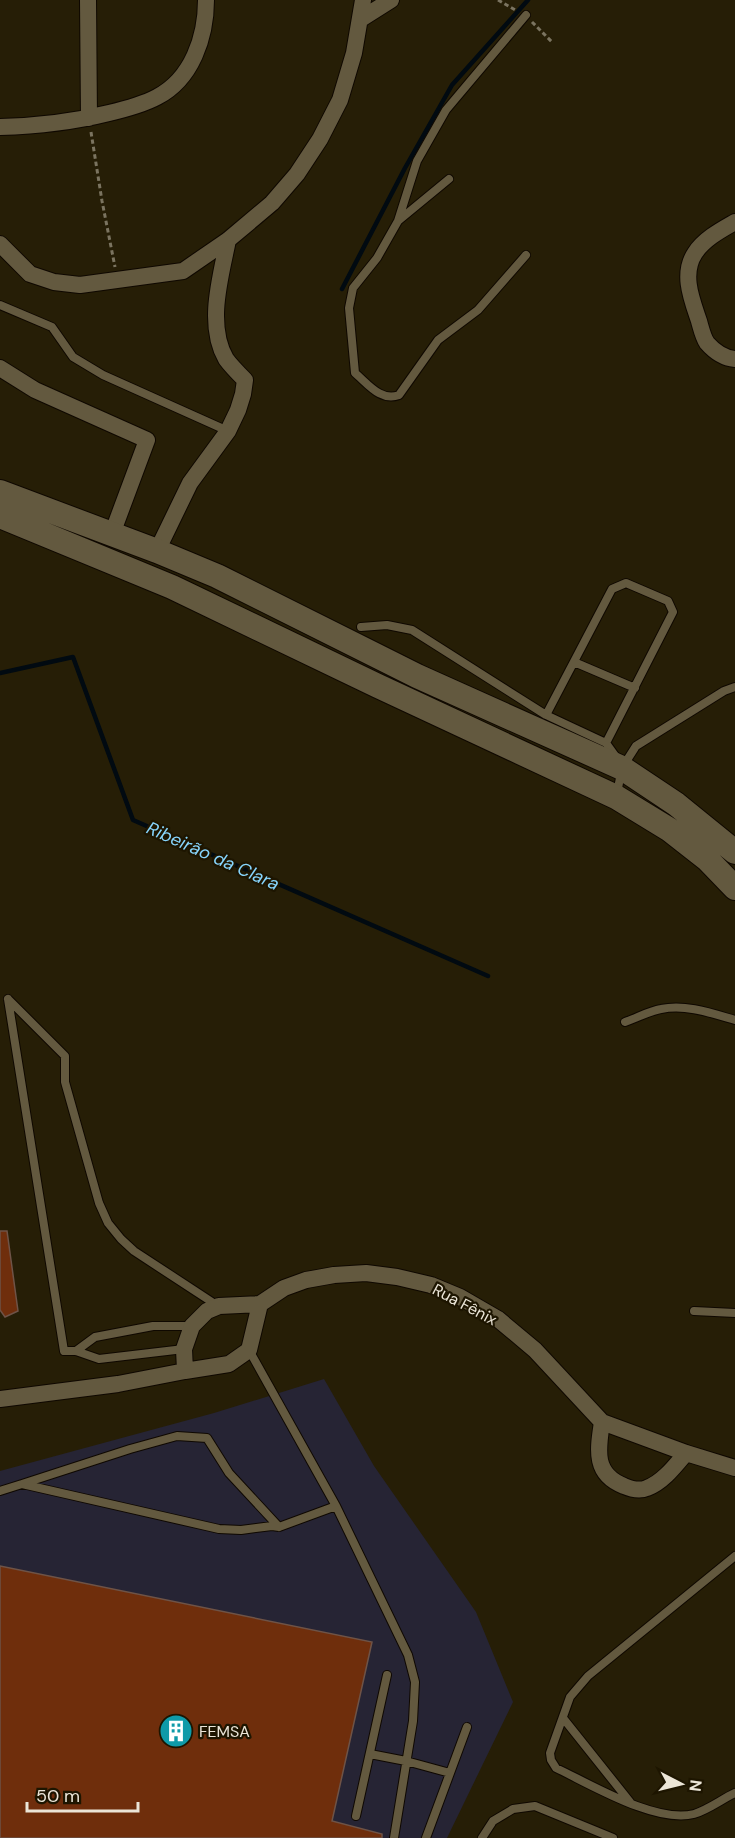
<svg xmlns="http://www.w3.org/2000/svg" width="735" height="1838" font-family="'DM Sans',sans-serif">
<rect width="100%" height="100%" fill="#261e06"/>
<path fill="#262434" d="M324 1379 374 1466 476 1612 513 1702 447 1838H0V1471L214 1413Z"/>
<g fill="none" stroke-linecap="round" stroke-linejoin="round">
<path stroke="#010a11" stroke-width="4.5" d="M342 289 405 168 452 85 528 0
M0 673 73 657 133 820 488 976"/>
</g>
<path fill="#6f2e0c" stroke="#6e5347" stroke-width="1.5" d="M0 1231H7L18 1311 5 1317 0 1310Z
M0 1566 372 1642 332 1821 382 1834V1838H0Z"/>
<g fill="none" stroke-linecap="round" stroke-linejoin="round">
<defs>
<path id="lane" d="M526 15 446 110 417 161 398 221 377 258 353 288 349 308 355 373C368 384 381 402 399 395L438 340 478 310 526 255
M398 221 449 179
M0 305 52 327 73 357 103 375 228 431
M361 627 387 625 412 630 546 715 606 743 616 757
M574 662 635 688
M546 715 612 589 626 583 668 601 673 612 606 743
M617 793 622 768 636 746 724 691 735 687
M8 999 64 1351H76L99 1359 184 1349
M8 999 65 1056V1082L99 1203 108 1223 121 1239 134 1251 218 1306
M625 1022C637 1018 649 1011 661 1009 686 1004 711 1013 735 1020
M694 1311 735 1313
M249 1350 336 1506 408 1655 415 1682 413 1721 394 1838
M76 1351 95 1337 153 1326H192
M22 1484 130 1449 177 1436 207 1438 229 1473 279 1527
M0 1491 22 1484 219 1529 241 1530 272 1526 279 1527 336 1506
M735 1556 588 1676 570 1697 550 1753 551 1760 556 1768C590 1784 656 1824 694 1814 708 1810 722 1799 735 1793
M563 1718 630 1802
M370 1754 406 1761 450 1773
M356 1816 387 1675
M426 1838 467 1727
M482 1838 493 1821 513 1809 535 1806 613 1838"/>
<path id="street" d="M88 0 89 118
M361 19 391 0
M0 127C37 126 73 122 109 113 126 109 142 105 157 97 192 79 206 37 206 0
M735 222C721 230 704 239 695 253 681 274 692 300 699 321 701 328 703 337 707 343 714 351 724 358 735 359
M0 244 30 274 54 282 80 285 183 271 228 240 272 203 297 174 320 139 340 100 354 53 363 0
M0 368 35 390 147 440 112 534
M157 551 190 483 228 431 238 410 243 394 245 380C238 373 231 366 226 359 206 324 221 276 228 240
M260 1304 284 1288 306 1280 334 1275 366 1273 397 1277 431 1285 460 1297 498 1319 535 1350 602 1422 686 1453 735 1468
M185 1371 184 1349 192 1326 207 1311 219 1306 260 1304
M0 1399 118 1384 185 1371 229 1364 249 1350 260 1304
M602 1422C598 1449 593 1474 624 1486 631 1489 640 1491 647 1488 663 1482 675 1466 686 1453"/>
<path id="secondary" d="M0 492 157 551 217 576 417 676 622 768 676 804 735 852
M0 516 172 587 378 686 616 797 670 830 707 859 735 888"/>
</defs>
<use href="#lane" stroke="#0f0800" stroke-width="10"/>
<use href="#street" stroke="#0f0800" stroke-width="18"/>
<use href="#secondary" stroke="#0f0800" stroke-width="26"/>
<path stroke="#7b7460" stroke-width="3" stroke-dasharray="4.5 3" stroke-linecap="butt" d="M498 0 517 11
M532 22 552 42
M91 132 102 201 115 267"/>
<use href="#lane" stroke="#63593f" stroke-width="8"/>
<use href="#street" stroke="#63593f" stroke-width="16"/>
<use href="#secondary" stroke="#63593f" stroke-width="24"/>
</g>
<defs>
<symbol id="building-disc" viewBox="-11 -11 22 22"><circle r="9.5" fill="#0f9aa8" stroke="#1d1500"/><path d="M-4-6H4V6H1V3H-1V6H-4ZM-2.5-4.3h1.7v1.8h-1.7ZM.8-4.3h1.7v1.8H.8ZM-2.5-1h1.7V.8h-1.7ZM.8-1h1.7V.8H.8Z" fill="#fff"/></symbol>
</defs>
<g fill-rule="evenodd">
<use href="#building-disc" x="157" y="1712" width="38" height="38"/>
</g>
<g text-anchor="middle" stroke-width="4.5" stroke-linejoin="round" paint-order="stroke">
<g font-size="16" fill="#ebe5d7" stroke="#1d1500">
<text transform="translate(465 1304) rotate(28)" y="6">Rua Fênix</text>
</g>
<g font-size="16" fill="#ebe5d7" stroke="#1d1500" text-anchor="start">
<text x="199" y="1737">FEMSA</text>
</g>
<g font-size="18" font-style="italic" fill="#87d5fc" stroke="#1d1500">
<text transform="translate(213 856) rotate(24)" y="6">Ribeirão da Clara</text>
</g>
</g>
<g transform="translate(681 1784) rotate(97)" stroke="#1d1500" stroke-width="4.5" paint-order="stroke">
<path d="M0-4.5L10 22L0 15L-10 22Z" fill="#ebe5d7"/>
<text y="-9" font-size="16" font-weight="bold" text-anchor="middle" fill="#ebe5d7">N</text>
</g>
<path d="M27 1802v9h111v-9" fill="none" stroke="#ebe5d7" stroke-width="3"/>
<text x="36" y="1802" font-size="18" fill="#ebe5d7" stroke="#1d1500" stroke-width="4.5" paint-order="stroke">50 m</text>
</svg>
